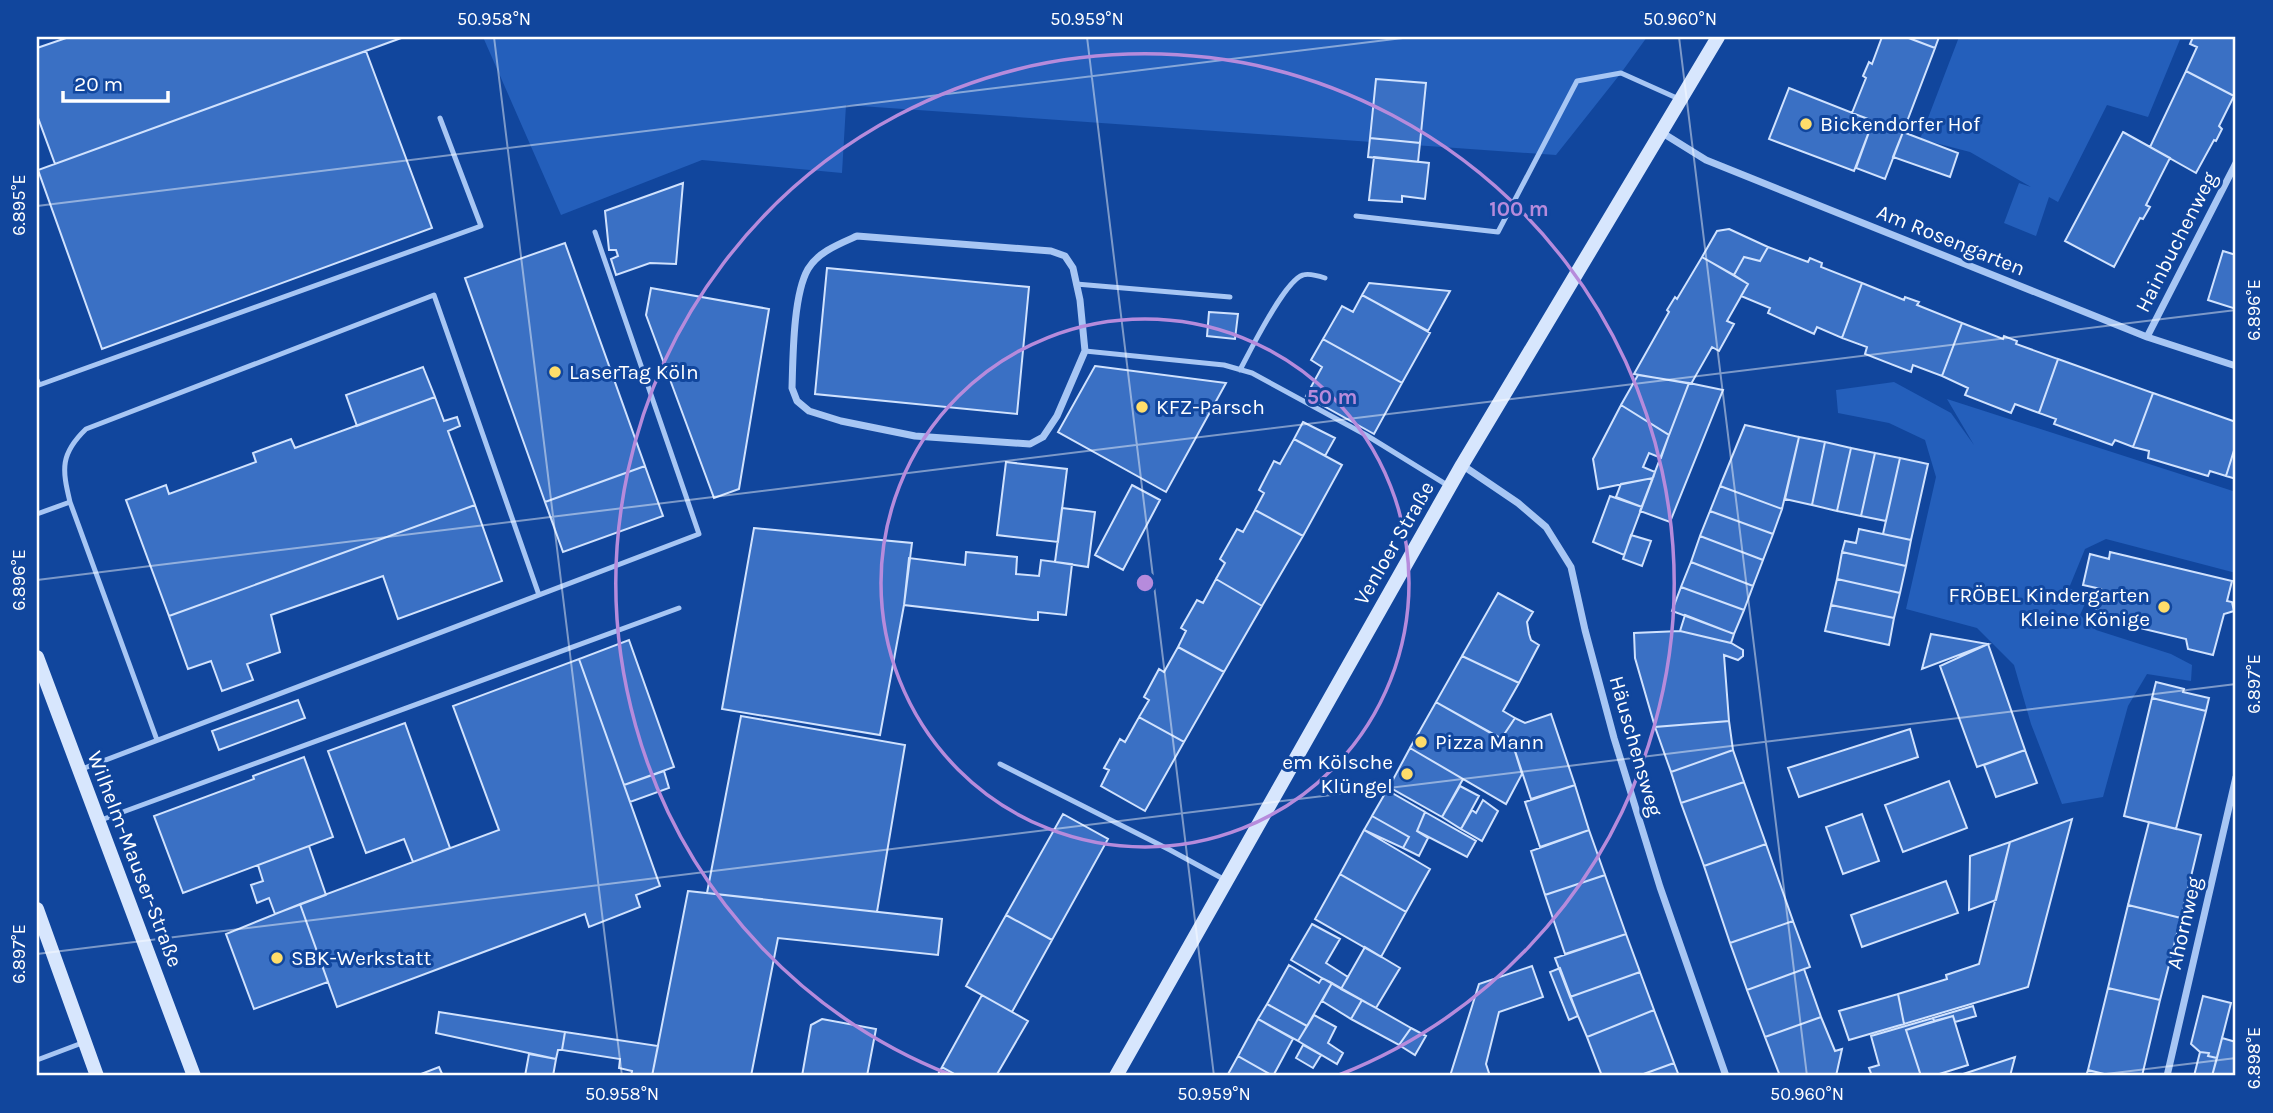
<svg xmlns="http://www.w3.org/2000/svg" width="2273" height="1113" font-family="Karla,sans-serif">
<rect width="100%" height="100%" fill="#11469d"/>
<path fill="#245fbb" d="M483 37H1647L1621 73 1556 155 846 105 842 173 702 160 561 215Z
M1959 37H2181L2148 117 2107 105 2058 202 2049 197 2036 236 2004 223 2019 183 2031 187 1970 152 1920 139Z
M1894 382 1951 413 1974 445 1947 399 2236 492V573L2106 539 2085 549 2069 588 2088 597 2080 615 2096 630 2171 654 2192 665 2191 681 2147 674 2128 706 2103 797 2062 804 2031 724 2014 665 1977 628 1906 609 1936 477 1925 440 1889 423 1838 413 1836 390Z"/>
<path fill="#3a70c4" stroke="#d0e2fe" stroke-width="2" d="M69 37H404L55 164 37 115V48Z
M1882 37H1906L1935 48 1903 132 1852 113 1866 78 1863 76 1869 62 1872 64Z
M1906 37H1939L1935 48Z
M2193 37H2236V90L2234 96 2186 71 2197 47 2190 44Z
M366 51 432 228 102 349 38 170Z
M2186 71 2234 96 2219 126 2222 129 2216 141 2214 140 2196 173 2150 147Z
M1376 79 1426 83 1420 143 1370 138Z
M1789 88 1873 121 1854 171 1769 139Z
M1873 121 1903 132 1885 179 1856 168Z
M1903 132 1958 153 1950 177 1893 157Z
M2123 132 2170 158 2146 205 2150 207 2143 219 2140 218 2114 267 2065 241Z
M1370 138 1420 143 1418 162 1368 157Z
M1374 157 1429 163 1425 199 1402 196V202L1369 200Z
M683 183 676 264 650 263 616 275 611 259 618 256 616 250H609L605 211Z
M1729 229 1768 247 1760 261 1744 257 1734 275 1702 257 1717 231Z
M565 243 645 466 545 502 465 278Z
M1768 247 1808 262 1810 258 1822 263 1821 267 1862 283 1842 338 1817 327 1814 334 1768 313 1770 308 1741 296 1748 284 1734 275 1744 257 1760 261Z
M2223 251 2236 255V309L2208 300Z
M1702 257 1748 284 1727 321 1734 324 1719 351 1712 347 1691 384 1634 374 1669 312 1667 310 1675 297 1677 299Z
M827 268 1029 287 1017 414 815 394Z
M1369 283 1450 291 1428 331 1362 295Z
M1862 283 1904 300 1905 297 1919 302 1917 305 1962 323 1942 376 1913 365 1911 372 1865 354 1867 347 1842 338Z
M651 288 769 309 739 489 714 498 646 315Z
M1362 295 1430 333 1402 383 1323 339 1342 306 1353 312Z
M1209 312 1238 314 1235 339 1207 336Z
M1962 323 2003 339 2004 336 2017 341 2016 344 2058 359 2039 413 2015 404 2011 413 1965 395 1968 388 1942 376Z
M1323 339 1402 383 1374 434 1306 396 1322 367 1311 360Z
M2058 359 2153 393 2133 447 2115 440 2112 445 2054 424 2056 419 2039 413Z
M1095 366 1226 383 1166 492 1058 432Z
M423 367 435 397 357 426 346 395Z
M1638 375 1689 383 1669 435 1621 405Z
M1689 383 1723 390 1670 522 1640 511Z
M2153 393 2236 422V444L2226 476 2210 471 2208 476 2148 458 2149 451 2133 447Z
M435 397 444 421 457 417 460 426 448 431 475 505 169 616 126 500 166 485 169 494 256 462 253 453 291 439 295 448Z
M1621 405 1669 435 1661 458 1649 453 1643 467 1655 472 1653 478 1598 489 1593 459Z
M1303 422 1335 438 1325 456 1294 439Z
M1745 425 1799 437 1782 509 1720 486Z
M1799 437 1825 442 1812 505 1785 499Z
M1294 439 1342 465 1303 536 1255 510 1264 493 1259 490 1274 461 1280 464Z
M1825 442 1851 448 1837 511 1812 505Z
M2236 444V479L2226 476Z
M1851 448 1875 453 1861 516 1837 511Z
M1875 453 1900 458 1886 521 1861 516Z
M1900 458 1928 464 1911 540 1883 534Z
M1006 462 1067 469 1058 542 997 535Z
M645 466 663 516 563 552 545 502Z
M1653 478 1642 507 1616 497 1621 484Z
M1132 485 1160 500 1123 570 1095 555Z
M1720 486 1782 509 1773 534 1710 511Z
M1610 496 1642 507 1624 555 1593 542Z
M475 505 502 581 398 619 383 576 271 615 280 652 247 664 253 680 222 691 211 661 188 669 169 616Z
M1062 508 1095 512 1088 567 1055 562Z
M1255 510 1303 536 1262 606 1216 579 1225 563 1220 559 1237 529 1243 532Z
M1710 511 1773 534 1763 560 1700 536Z
M754 528 912 543 904 605 880 735 722 709Z
M1859 529 1911 540 1906 566 1842 552 1845 541 1856 543Z
M1631 535 1651 541 1642 566 1623 559Z
M1700 536 1763 560 1753 586 1691 562Z
M966 552 1017 557 1016 574 1039 576 1041 560 1072 564 1066 615 1038 612V620H1033L904 605 909 558 965 565Z
M1842 552 1906 566 1900 593 1837 579Z
M2110 552 2232 581 2227 601 2232 602 2234 611 2224 614 2213 655 2188 649 2186 639 2094 617 2101 589 2083 585 2090 554 2109 559Z
M1691 562 1753 586 1744 610 1681 587Z
M1216 579 1262 606 1224 672 1178 647 1186 631 1181 628 1197 600 1203 603Z
M1837 579 1900 593 1894 618 1831 605Z
M1681 587 1744 610 1734 634 1672 611Z
M1498 593 1533 612 1527 622 1529 634 1531 640 1539 645 1519 683 1462 656Z
M1831 605 1894 618 1889 645 1825 631Z
M1685 615 1734 634 1731 643 1680 631Z
M1680 631 1731 643 1743 650V656L1738 660 1724 655 1729 721 1655 727 1635 658 1634 633Z
M1931 634 1988 644 1922 669Z
M629 640 674 767 624 785 579 659Z
M1988 644 2025 750 1977 767 1940 666Z
M1178 647 1224 672 1184 742 1139 717 1149 700 1144 697 1159 669 1164 672Z
M1462 656 1519 683 1503 711 1515 718 1501 739 1436 702Z
M579 659 660 886 636 895 640 907 589 927 585 914 337 1007 300 904 499 830 453 706Z
M2156 682 2184 689 2183 692 2209 698 2206 711 2152 698Z
M2152 698 2206 711 2176 829 2124 816Z
M298 700 305 718 219 750 212 731Z
M1436 702 1513 745 1522 774 1506 804 1410 748Z
M1551 714 1575 785 1531 799 1513 745 1501 739 1515 718 1525 723Z
M741 716 905 745 877 912 707 893Z
M1139 717 1184 742 1145 811 1101 786 1109 770 1104 768 1120 739 1125 742Z
M1729 721 1733 750 1671 772 1655 727Z
M405 723 450 848 413 862 404 839 366 853 328 751Z
M1910 729 1918 757 1799 797 1788 768Z
M1410 748 1463 779 1442 817 1389 787Z
M1733 750 1744 782 1681 803 1671 772Z
M2025 750 2037 783 1996 797 1984 765Z
M304 757 333 837 183 893 154 816 254 779 253 776Z
M664 771 669 788 630 802 624 785Z
M1949 781 1967 828 1903 852 1885 805Z
M1744 782 1766 844 1704 866 1681 803Z
M1575 785 1589 830 1540 847 1525 802Z
M1460 786 1479 796 1461 829 1442 817Z
M1387 790 1425 812 1417 831 1428 838 1419 856 1403 848 1409 837 1372 816Z
M1483 800 1498 811 1482 841 1461 829 1472 810 1476 813Z
M1425 812 1476 841 1467 857 1417 831Z
M1063 814 1108 839 1052 940 1006 915Z
M1862 814 1879 861 1843 874 1826 827Z
M1372 816 1409 837 1403 848 1364 830Z
M2072 819 2028 987 1904 1024 1898 994 1947 979 1946 975 1979 964 2010 842Z
M2149 822 2201 835 2181 918 2128 905Z
M1364 830 1430 869 1406 912 1340 874Z
M1589 830 1605 875 1545 895 1531 851Z
M2010 842 1996 900 1969 910 1970 856Z
M1766 844 1793 921 1730 943 1704 866Z
M309 846 326 895 275 914 269 898 257 903 251 885 263 881 258 865Z
M1340 874 1406 912 1381 957 1315 919Z
M1605 875 1626 934 1565 954 1545 895Z
M1946 881 1958 913 1862 947 1851 915Z
M688 891 942 919 938 955 778 938 751 1076H652Z
M300 904 328 982 254 1009 226 934Z
M2128 905 2181 918 2160 1000 2108 988Z
M1006 915 1052 940 1012 1012 966 986Z
M1793 921 1810 967 1747 990 1730 943Z
M1312 924 1340 939 1326 963 1348 977 1341 989 1291 960Z
M1626 934 1640 972 1570 997 1555 958Z
M1365 947 1400 968 1376 1008 1341 989Z
M1289 965 1319 983 1322 978 1332 983 1307 1026 1267 1004Z
M1532 966 1543 997 1499 1012 1486 1064 1490 1076H1450L1479 984Z
M1560 968 1578 1016 1569 1020 1550 972Z
M1804 969 1821 1017 1765 1037 1747 990Z
M1640 972 1654 1010 1587 1037 1570 997Z
M1332 983 1362 1000 1351 1019 1322 1001Z
M2108 988 2160 1000 2142 1076H2112L2088 1070Z
M1898 994 1904 1024 1849 1040 1839 1011Z
M982 995 1028 1021 996 1076H958L942 1067Z
M2203 996 2231 1003 2217 1058 2208 1056 2209 1053 2200 1052 2191 1044Z
M1362 1000 1411 1028 1399 1045 1351 1019Z
M1267 1004 1307 1026 1298 1041 1258 1019Z
M1973 1006 1976 1016 1955 1022 1953 1016 1934 1021 1933 1018Z
M1654 1010 1674 1063 1638 1076H1602L1587 1037Z
M439 1012 565 1032 562 1050H558L556 1059 436 1033Z
M1314 1015 1336 1027 1328 1043 1343 1053 1337 1064 1298 1041Z
M1953 1016 1968 1065 1933 1076H1921L1906 1030Z
M1821 1017 1835 1051 1842 1049 1836 1076H1780L1765 1037Z
M1933 1018 1934 1021 1906 1030 1921 1076H1872L1869 1068 1879 1065 1871 1036Z
M822 1019 876 1029 867 1076H802L811 1025Z
M1258 1019 1293 1039 1273 1076 1238 1056Z
M1411 1028 1426 1036 1415 1055 1399 1045Z
M565 1032 658 1046 652 1076H631L632 1071 619 1068 620 1059 562 1050Z
M2222 1038 2236 1042V1076H2212Z
M1303 1045 1321 1055 1313 1068 1296 1058Z
M2200 1052 2209 1053 2208 1056 2217 1058 2212 1076H2194Z
M529 1054 556 1059 553 1076H525Z
M1238 1056 1273 1076H1227Z
M2015 1057 2010 1076H1957Z
M1674 1063 1679 1076H1638Z
M439 1067 443 1076H416Z
M942 1067 958 1076H937Z
M2088 1070 2112 1076H2086Z"/>
<g fill="none" stroke-linecap="round" stroke-linejoin="round">
<path stroke="#a7c6f4" stroke-width="5" d="M1356 216 1498 232 1577 81 1621 73 1679 99
M1076 284 1230 297
M1085 351 1224 365 1252 373 1366 435 1447 485
M1240 370C1250 351 1285 280 1303 275 1309 273 1319 276 1325 278
M37 380 39 385 481 226 440 118
M70 502C62 469 60 454 86 429L434 295 539 595
M37 514 70 502 157 740
M1000 764 1170 850 1227 881
M82 769 699 534 595 232
M101 820 679 608
M37 1060 82 1043"/>
<path stroke="#a7c6f4" stroke-width="7" d="M1661 132 1706 160 2147 337 2236 366
M857 236 1051 251 1065 256 1073 268 1080 300 1085 351 1057 416 1043 437 1030 444 915 436 841 421 809 411 797 401 792 388C793 358 793 295 808 269 818 252 839 244 857 236Z
M2147 337 2236 163
M1462 465 1518 503 1546 527 1571 567 1585 630 1614 738 1660 887 1726 1076
M2167 1076 2236 777"/>
<path stroke="#d7e6fd" stroke-width="14" d="M37 657 194 1076
M37 909 97 1076
M1116 1076 1462 465 1718 37"/>
</g>
<path fill="none" stroke="#fff" stroke-width="2" stroke-opacity="0.45" d="M494 37 622 1076M1087 37 1214 1076M1679 37 1807 1076M37 206 1411 37M37 580 2236 310M37 954 2236 684M2090 1076 2236 1058"/>
<g fill="none" stroke="#b68bdc" stroke-width="3.5">
<circle cx="1145" cy="583" r="264"/>
<path d="M951 1075A529 529 0 1 1 1339 1075"/>
</g>
<g fill="#ffdd6a" stroke="#11469d" stroke-width="2.5">
<circle cx="1806" cy="124" r="7"/>
<circle cx="555" cy="372" r="7"/>
<circle cx="1142" cy="407" r="7"/>
<circle cx="2164" cy="607" r="7"/>
<circle cx="1421" cy="742" r="7"/>
<circle cx="1407" cy="774" r="7"/>
<circle cx="277" cy="958" r="7"/>
</g>
<g text-anchor="middle" stroke-width="6" stroke-linejoin="round" paint-order="stroke">
<g font-size="21" fill="#fff" stroke="#11469d" text-anchor="start">
<text x="1820" y="131">Bickendorfer Hof</text>
<text x="569" y="379">LaserTag Köln</text>
<text x="1156" y="414">KFZ-Parsch</text>
<text x="2150" y="602" text-anchor="end">FRÖBEL Kindergarten<tspan x="2150" dy="24">Kleine Könige</tspan></text>
<text x="1435" y="749">Pizza Mann</text>
<text x="1393" y="769" text-anchor="end">em Kölsche<tspan x="1393" dy="24">Klüngel</tspan></text>
<text x="291" y="965">SBK-Werkstatt</text>
</g>
<g font-size="21" fill="#fff" stroke="#11469d">
<text transform="translate(1951 240) rotate(22)" y="7">Am Rosengarten</text>
<text transform="translate(2176 242) rotate(-63)" y="7">Hainbuchenweg</text>
<text transform="translate(1394 543) rotate(-60)" y="7">Venloer Straße</text>
<text transform="translate(1636 746) rotate(74)" y="7">Häuschensweg</text>
<text transform="translate(135 859) rotate(69)" y="7">Wilhelm-Mauser-Straße</text>
<text transform="translate(2184 923) rotate(-77)" y="7">Ahornweg</text>
</g>
</g>
<circle cx="1145" cy="583" r="10" fill="#b68bdc" stroke="#11469d" stroke-width="3.5"/>
<g font-size="21" text-anchor="middle" font-weight="bold" fill="#b68bdc" stroke="#11469d" stroke-width="6" stroke-linejoin="round" paint-order="stroke">
<text x="1519" y="216">100 m</text>
<text x="1332" y="404">50 m</text>
</g>
<rect width="2273" height="1113" fill="none" stroke="#11469d" stroke-width="77"/>
<path d="M63 91v10h105v-10" fill="none" stroke="#ffffff" stroke-width="3.5"/>
<text x="74" y="91" font-size="21" fill="#ffffff" stroke="#11469d" stroke-width="5" paint-order="stroke">20 m</text>
<rect x="38" y="38" width="2196" height="1036" fill="none" stroke="#fff" stroke-width="2.5"/>
<g font-size="18" text-anchor="middle" fill="#fff">
<text x="494" y="25">50.958°N</text>
<text x="1087" y="25">50.959°N</text>
<text x="1680" y="25">50.960°N</text>
<text transform="translate(19 205) rotate(-90)" y="6">6.895°E</text>
<text transform="translate(2254 310) rotate(-90)" y="6">6.896°E</text>
<text transform="translate(19 580) rotate(-90)" y="6">6.896°E</text>
<text transform="translate(2254 684) rotate(-90)" y="6">6.897°E</text>
<text transform="translate(19 954) rotate(-90)" y="6">6.897°E</text>
<text transform="translate(2254 1058) rotate(-90)" y="6">6.898°E</text>
<text x="622" y="1100">50.958°N</text>
<text x="1214" y="1100">50.959°N</text>
<text x="1807" y="1100">50.960°N</text>
</g>
</svg>
